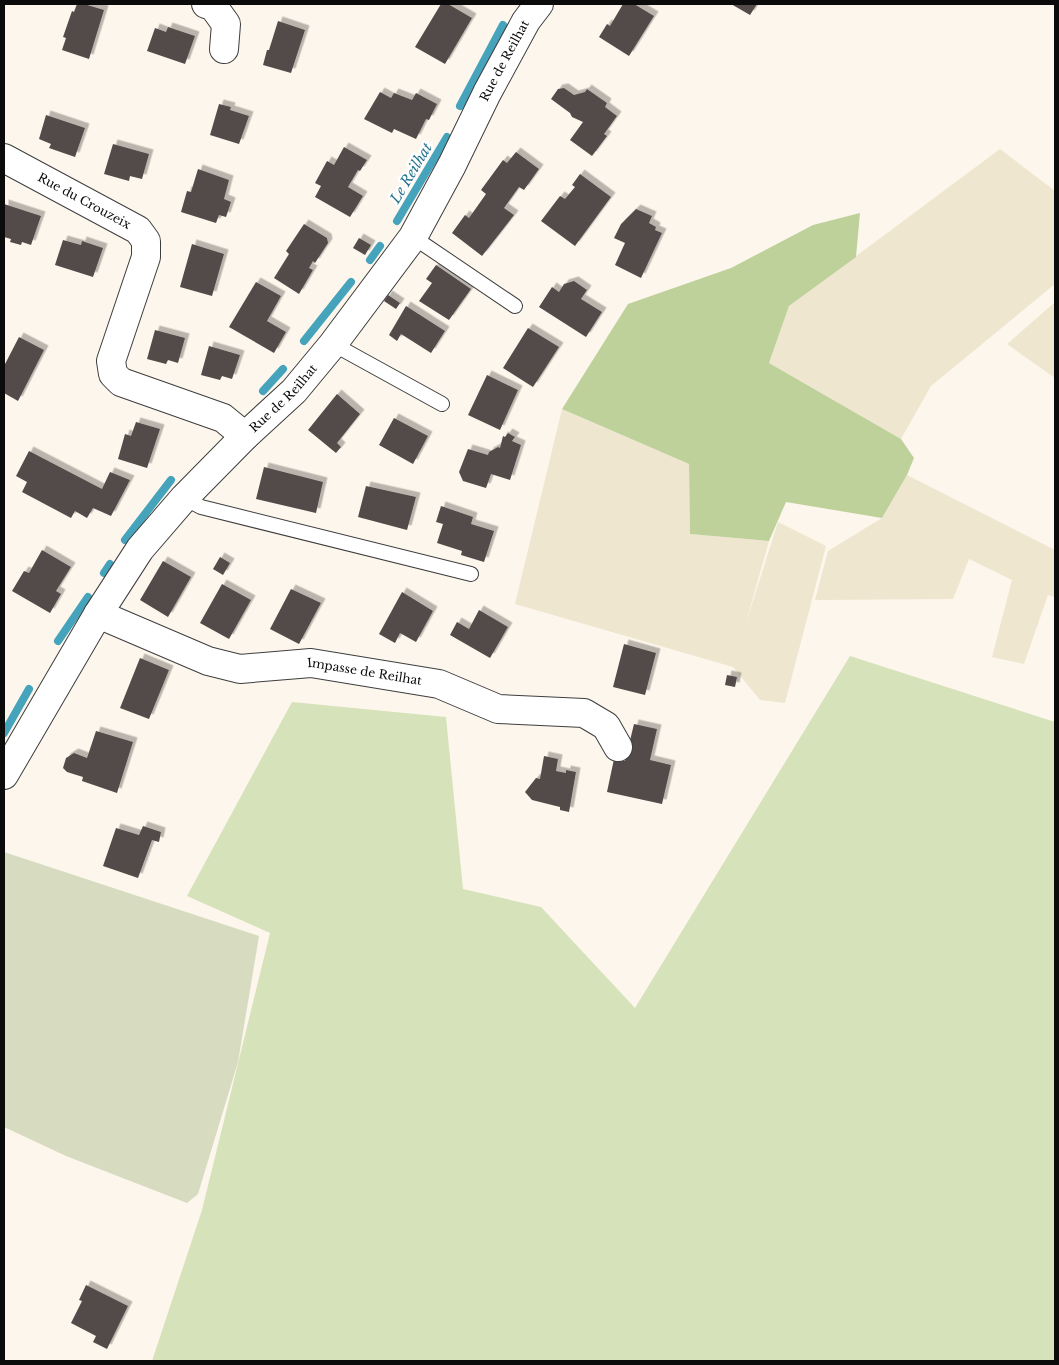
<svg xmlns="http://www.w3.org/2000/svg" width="1059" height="1365" font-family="'Libre Baskerville',serif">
<defs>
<filter id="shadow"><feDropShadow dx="4.5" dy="-4.5" stdDeviation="0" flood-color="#0004"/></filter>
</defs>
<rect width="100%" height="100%" fill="#fdf6ec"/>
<path fill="#efe6cf" d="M1000 149 1055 191V284L931 386 901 439 769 363 789 306Z
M1055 302V378L1007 344Z
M562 409 689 464 690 534 769 541 745 626 778 522 826 546 785 703 760 700 733 667 515 604Z
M907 475 1055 550V597L1048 595 1024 664 992 657 1012 580 969 559 953 599 815 600 828 551 882 518Z"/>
<path fill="#d6e2ba" d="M850 656 1055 722V1361H152L202 1210 270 933 187 896 292 702 446 717 463 889 541 907 635 1008Z"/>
<path fill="#bed19b" d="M860 213 856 257 789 306 769 363 901 439 914 458 907 475 882 518 786 502 769 541 690 534 689 464 562 409 628 304 731 268 813 225Z"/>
<path fill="#d7dbc0" d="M4 852 259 936 238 1062 198 1194 187 1203 66 1156 4 1127Z"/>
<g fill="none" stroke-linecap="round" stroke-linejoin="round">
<path stroke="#46a3bc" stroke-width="8" d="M460 106 503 25
M397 221 447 137
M370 260 380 246
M304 341 351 282
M263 391 283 369
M125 540 171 480
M104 573 110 564
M58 641 88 597
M4 733 29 689"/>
</g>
<path fill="#524b49" filter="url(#shadow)" d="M77 4H84L104 10 89 59 62 50 66 38 63 37 72 11 74 12Z
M441 4H448L472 18 445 64 415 47Z
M623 4H634L654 16 629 56 599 37 607 24 610 26Z
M731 4H757L750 15Z
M278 21 305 30 291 73 263 65 267 50H269Z
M168 27 195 36 185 64 147 51 155 28 166 32Z
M564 88 574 95 585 92 587 89 607 103 605 107 617 116 604 134 607 136 592 156 570 140 583 122 572 117 570 113 551 99 558 89Z
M380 92 391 98 394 93 412 100 416 93 437 104 429 120 426 119 416 139 394 129 392 133 364 119Z
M219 104 231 107 230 110 249 116 239 144 210 135Z
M46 115 85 128 75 157 49 148 51 144 39 139Z
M113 144 149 154 142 179 130 176 129 181 104 174Z
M344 147 367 160 360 171 358 170 348 187 363 196 350 217 315 197 321 186 315 183 327 161 334 165Z
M516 152 539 169 524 190 519 187 504 208 514 215 482 256 452 233 465 215 469 218 486 194 481 190 503 160 507 163Z
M198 169 229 180 224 199 231 202 226 217 219 215 216 223 181 212 187 191 191 192Z
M580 174 611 197 575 246 541 221 560 196 565 199 575 187 572 185Z
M4 204 41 216 31 245 22 242 21 245 10 242 11 239 4 237Z
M636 209 652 216 649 223 656 227 655 230 662 233 641 278 615 265 625 243 614 238 621 224Z
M304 224 327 238 328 243 315 263 313 261 309 268 313 270 299 294 274 278 289 254 286 251Z
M359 238 371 245 365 255 353 248Z
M63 240 81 245 82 241 103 248 93 277 55 265Z
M192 244 224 254 212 296 180 287Z
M436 265 471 289 449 320 419 301 432 283 426 279Z
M574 281 587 290 581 299 602 312 586 337 539 307 552 287 559 292 564 284Z
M256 282 281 296 267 321 286 332 274 353 229 327Z
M388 295 400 303 396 309 384 301Z
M406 306 445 331 431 353 401 334 397 341 389 335Z
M528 328 559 347 533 387 503 368Z
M155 330 185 338 178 363 168 360 166 364 147 359Z
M19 337 44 350 18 401 4 393V366Z
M209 346 240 355 232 379 222 376 220 380 201 375Z
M487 375 518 390 500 430 468 415Z
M337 394 360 414 337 443 341 447 336 453 308 430Z
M394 418 428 436 413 464 379 445Z
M136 422 160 429 147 468 118 459 125 434 131 436Z
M508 433 515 437 512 441 521 445 510 480 491 474 486 488 463 481 459 472 468 449 488 455 489 452 498 447 500 448 503 436 505 437Z
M29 451 102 489 110 472 130 480 111 516 93 508 87 518 75 511 71 518 22 492 27 482 16 476Z
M264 467 323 482 316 513 256 499Z
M366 486 416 497 407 530 358 517Z
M441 506 473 517 471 524 494 531 484 562 461 555 462 551 437 543 443 524 436 522Z
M42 550 71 567 56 591 61 594 50 613 12 591 24 571 29 573Z
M220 557 230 563 223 575 213 569Z
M163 561 191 577 168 617 140 600Z
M222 584 251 600 229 639 200 623Z
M291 589 321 603 299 644 270 629Z
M402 592 433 611 416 642 400 633 395 643 379 634Z
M479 610 508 627 490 658 450 635 457 622 469 629Z
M624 644 656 653 645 695 613 687Z
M140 658 169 670 149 719 120 708Z
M727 675 737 677 735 687 725 685Z
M634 724 657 729 650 760 671 765 662 804 607 792 614 759 625 761Z
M96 731 133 742 117 793 82 781 83 777 67 772 63 768 66 758 74 753 87 758Z
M544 756 558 759 556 771 566 773V770L576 772 569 812 560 810V807L532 800 525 792 536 778 540 779Z
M143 826 161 832 159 842 152 840 138 878 103 866 116 828 139 835Z
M86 1285 128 1306 107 1349 93 1342 96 1336 71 1323 82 1301 79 1300Z"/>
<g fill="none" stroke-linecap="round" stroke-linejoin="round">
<defs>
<path id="lane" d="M413 237 515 306
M333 344 442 404
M184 498 201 507 471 574"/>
<g id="street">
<path d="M206 4 213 6 226 24 224 49"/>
<path id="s1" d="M4 158 138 230 146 241V257L111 361 113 374 121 382 223 418 245 436"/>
<path id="s2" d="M98 614 208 661 240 669 311 663 439 684 498 709 584 713 606 726 618 747"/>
<path id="s3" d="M4 775 98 614 140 549 184 498 245 436 294 391 333 344 413 237 452 165 487 93 526 21 539 4"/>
</g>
</defs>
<use href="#lane" stroke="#3e3e3e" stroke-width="16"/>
<use href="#street" stroke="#3e3e3e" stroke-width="30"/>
<use href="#lane" stroke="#fff" stroke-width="14"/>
<use href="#street" stroke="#fff" stroke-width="28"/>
</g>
<g text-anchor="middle" stroke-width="5" stroke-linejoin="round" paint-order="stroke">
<g font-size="12" fill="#0b0b0b" stroke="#fff">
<text dy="4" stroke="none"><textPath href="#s3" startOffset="878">Rue de Reilhat</textPath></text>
<text dy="4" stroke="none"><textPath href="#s1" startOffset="91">Rue du Crouzeix</textPath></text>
<text dy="4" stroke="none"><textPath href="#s3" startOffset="472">Rue de Reilhat</textPath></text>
<text dy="4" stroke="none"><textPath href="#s2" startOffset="278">Impasse de Reilhat</textPath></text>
</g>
<g font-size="14" font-style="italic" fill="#25738d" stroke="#fff">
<text transform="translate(411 173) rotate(-59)" y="5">Le Reilhat</text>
</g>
</g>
<rect width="1059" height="1365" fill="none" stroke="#0b0b0b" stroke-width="10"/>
</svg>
